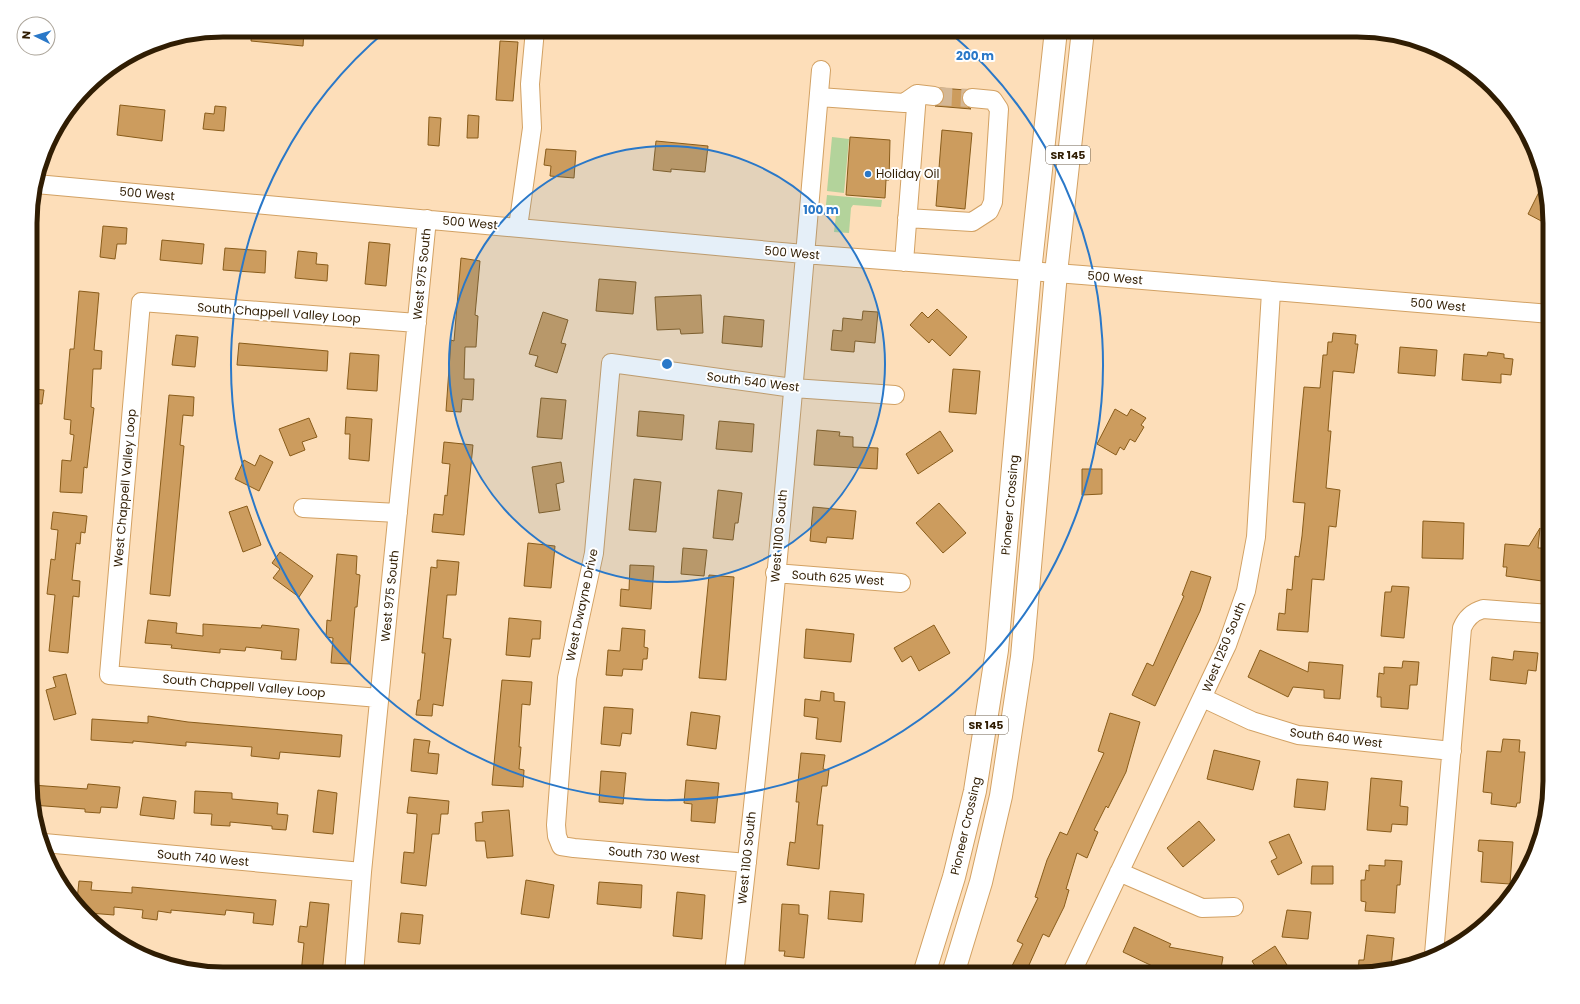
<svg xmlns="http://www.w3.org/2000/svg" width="1580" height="1004" font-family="Poppins,sans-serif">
<rect width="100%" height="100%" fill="#fddeb9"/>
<path fill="#b3d39b" d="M832 137 849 139 844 193 827 191Z
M827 195 882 200 881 207 853 205 851 208 849 233 834 232 836 215 825 213Z"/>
<path fill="#cc9c5e" stroke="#895c1a" d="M252 30H304L303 46 251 41Z
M500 41 518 42 513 101 496 100Z
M940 88 966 90 962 97V102L971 109 935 106 942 103 944 98V92Z
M120 105 165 110 162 141 117 135Z
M215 106 226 107 224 131 203 129 205 113 214 114Z
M468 115 479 116 478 138H467Z
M429 117 441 118 439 146 428 145Z
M942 130 972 133 965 209 936 206Z
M850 137 890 140 889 180H886L885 198 846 195Z
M656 141 708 146 705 172 671 169V172L653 170Z
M546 149 576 151 574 178 550 176 551 166 544 165Z
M1542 186 1550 211 1545 223 1528 214Z
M103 226 127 228 126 244H117L115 259 100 257Z
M162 240 204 244 202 264 160 260Z
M369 242 390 244 386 286 365 284Z
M225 248 266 251 265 273 223 270Z
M298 251 317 253 316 264 328 265 327 281 295 278Z
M461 258 480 261 475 315 478 316 476 347H465L464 379H474L473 400 462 399 461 412 446 411 451 340 454 341Z
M599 279 636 282 633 314 596 311Z
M79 291 99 293 94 350 102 351 101 369H93L91 407 94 408 87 468 84 467 82 493 60 492 62 460 71 461 74 435 70 434 71 420 64 419 70 349H74Z
M701 295 703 333 681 334 680 329 657 330 655 297Z
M937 309 967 337 950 356 932 339 929 343 910 325 922 312 928 318Z
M863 311 878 312 875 343 855 341 854 352 831 350 833 330 842 331 843 318 862 320Z
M543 312 568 320 561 343 566 344 557 373 535 366 538 356 529 354Z
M724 316 764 320 762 347 722 343Z
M1333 333 1356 335 1355 344H1358L1354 373 1333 371 1328 431H1331L1326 488 1340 490 1336 527 1329 526 1324 580 1312 579 1308 632 1277 630 1279 613 1285 614 1287 589 1292 590 1295 556 1299 557 1302 536 1305 503 1293 502 1304 387 1320 388 1323 355H1327L1328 342H1332Z
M176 335 198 337 195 367 172 365Z
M239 343 328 351 327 371 237 365Z
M1400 347 1437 350 1435 376 1398 373Z
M1488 352 1504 354V358L1513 359 1511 375 1501 374V383L1462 380 1464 354 1487 356Z
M350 353 379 355 377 391 347 389Z
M953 369 980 371 976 414 949 412Z
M32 389 44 390 42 404 32 403Z
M169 395 194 397 193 416 183 415 180 445 184 446 170 596 150 594Z
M541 398 566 400 562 439 537 437Z
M1115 409 1127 416 1131 409 1146 418 1141 425 1144 427 1135 442 1130 439 1124 450 1120 447 1116 455 1097 444Z
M639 411 684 415 682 440 637 436Z
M346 417 372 419 369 461 349 459 350 434H345Z
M309 418 317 437 302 442 305 450 290 456 279 429Z
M719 421 754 424 752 452 716 449Z
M817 430 840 432 839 436 853 437V447L878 448 877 469 814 465Z
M940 431 953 451 918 474 906 454Z
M444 442 473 445 464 535 432 532 434 514 443 515 445 495 447 496 450 464 442 463Z
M260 455 273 462 259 491 235 479 244 460 255 466Z
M561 462 564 482 556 484 560 510 539 513 532 467Z
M1082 469H1102V494L1082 495Z
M634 479 661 482 656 532 629 530Z
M718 490 742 493 738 523H735L733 540 713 538Z
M939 503 966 533 943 553 916 523Z
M247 506 261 545 243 552 229 512Z
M813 507 856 511 853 539 827 537 826 543 810 541Z
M53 512 87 516 85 533 81 532 80 544 76 543 72 580 80 581 79 597 73 596 68 653 49 651 55 595 47 594 51 559 55 560 58 530 51 529Z
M1423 521 1464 523 1463 559 1422 558Z
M1540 528 1538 548H1544L1543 559 1550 560V576H1543L1542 581 1506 576 1507 567H1503L1505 544 1529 546Z
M528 543 555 546 551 588 524 586Z
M683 548 707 550 704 576 681 574Z
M280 552 313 576 299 597 273 578 280 569 272 563Z
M337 554 357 556 356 574 360 575 357 607H355L350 664 331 663 333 638 326 637 327 620 331 621Z
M437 560 459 562 456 595H447L443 638 451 639 443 706 433 704 432 716 416 715 418 700H420L425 653H422L431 567 437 568Z
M630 565 654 566 651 609 620 606 621 589 629 590Z
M1191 571 1211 577 1200 611 1155 706 1132 695 1147 663 1153 666 1184 596 1182 595Z
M709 575 734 577 726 680 699 678Z
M1392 586 1409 587 1404 638 1381 636 1385 592H1391Z
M509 618 541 621 540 639H532L530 657 506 655Z
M148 620 177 623 176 633 203 636V624L261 628 262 625 299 629 296 660 281 659 282 651 246 647 245 651 220 649V653L171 648 172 645 145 643Z
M934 625 950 653 919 671 911 656 902 662 894 648Z
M622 628 645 630 644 647 648 648 647 659H643L642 670 623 669 622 676 606 675 608 650 620 651Z
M806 629 854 634 851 662 804 658Z
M1260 650 1308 672 1309 662 1343 665 1340 699 1324 698V690L1293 687 1288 697 1248 677Z
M1514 651 1538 653 1536 671 1528 670 1526 684 1490 680 1492 657 1513 660Z
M1403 661 1419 662 1417 685H1410L1408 709 1381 707V697H1377L1379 673 1384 674V667L1402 668Z
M66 674 76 714 54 720 46 690 56 687 53 677Z
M502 680 532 682 530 705 522 704 519 747H521L519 769 524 770 523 787 492 785Z
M821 691 834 693V701L845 702 841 742 816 739 818 718 804 716 805 699 820 701Z
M604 707 633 709 631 734 622 733 620 746 601 744Z
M691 712 720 716 716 749 687 745Z
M1110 713 1140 722 1126 772 1108 808 1106 806 1094 830 1098 832 1087 858 1077 853 1066 889 1069 890 1064 907 1049 937 1043 934 1029 965 1047 974H1008L1023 944 1017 941 1038 898 1035 897 1047 860 1060 832 1067 835 1104 753 1098 751Z
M148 716 188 722 342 735 340 757 280 752 279 759 251 756 252 747 186 742V746L133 741V743L91 740 92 719 148 723Z
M414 739 430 741 428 753 439 754 437 774 411 771Z
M1503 739 1520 740 1519 752H1525L1520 803H1517L1516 807 1491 804 1492 793 1483 792 1487 751 1501 752Z
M1214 750 1260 761 1253 790 1207 779Z
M801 753 825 755 823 769 829 770 827 786H822L817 825H823L819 869 787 865 790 842 795 843 799 802H796Z
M601 771 626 773 623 804 599 802Z
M1371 778 1402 781 1400 806 1408 807 1407 825 1392 824 1391 832 1367 830Z
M1297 779 1328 782 1325 810 1294 807Z
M686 780 719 783 715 823 691 821 692 804 684 803Z
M88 784 120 787 117 808 101 807 100 813 85 812V809L32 805V785L87 789Z
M318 790 337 793 333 834 313 832Z
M195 791 232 793V799L278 803 277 814 288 815 286 830 272 829V826L230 822V826L211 825 212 814 194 813Z
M143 797 176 801 174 819 140 815Z
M409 797 449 801 448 814H441L439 834H432L426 886 401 883 404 852 414 853 417 814 407 813Z
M509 810 513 856 487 858 485 841H476L475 823 483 822 482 812Z
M1199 821 1215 840 1183 867 1167 848Z
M1289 834 1302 863 1278 875 1271 861 1277 858 1269 842Z
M1479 840 1513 842 1510 884 1481 882 1483 852 1478 851Z
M1385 860 1402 861 1400 885H1397L1395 913 1365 911 1366 902 1361 901V880H1365L1366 870 1369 871V865L1385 866Z
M1312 866H1333V884H1311Z
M526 880 554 885 549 918 521 914Z
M79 881 92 882 91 890 132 893V887L276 900 273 925 253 923 254 913 226 910 225 915 171 910V913L158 911 157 920 142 918 143 910 114 907V915L89 913 77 900Z
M599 882 642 885 641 908 597 904Z
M830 891 864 894 862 922 828 919Z
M677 892 705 895 702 939 673 936Z
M310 902 329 904 322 974H301L304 943 298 942 300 926 307 927Z
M782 904 799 905V914L808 915 804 958 784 956 785 951H779Z
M1287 910 1311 912 1308 939 1282 937Z
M401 913 423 915 420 944 398 942Z
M1134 927 1171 944 1169 947 1223 957 1220 974H1169L1123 952Z
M1367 935 1394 938 1391 967 1369 974H1358L1359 960H1364Z
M1275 946 1287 965 1273 974H1260L1252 961Z"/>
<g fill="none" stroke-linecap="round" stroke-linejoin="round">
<path stroke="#d4b795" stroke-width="18" stroke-dasharray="18 9" stroke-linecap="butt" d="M934 96 972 98"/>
<defs>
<path id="minor" d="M917 94 934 96
M819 97 904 103 917 94 904 262
M36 184 804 254 1082 275 1550 314
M907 218 972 222 989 211 993 202 999 109 993 100 972 98
M518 227 532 128 530 84 535 30
M303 508 398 513
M775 573 901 583
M379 698 109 675 141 302 417 323
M1203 698 1252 721 1298 735 1452 751
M44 843 362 872
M747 863 574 848 561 846 557 836 556 825 567 678 594 553 611 363 793 388 895 395
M1119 872 1202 908 1234 907
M1434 954 1462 628C1466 618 1473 612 1483 609L1550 614
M354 974 362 872 427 219
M734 974C770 673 795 371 821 70
M1071 974 1227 645 1246 591 1256 537 1271 292"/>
<path id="highway" d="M924 974 954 877 975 791 997 650 1030 272 1056 30
M953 974 981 882 1001 796 1022 657 1056 273 1083 30"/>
</defs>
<use href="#minor" stroke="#d2a163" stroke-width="20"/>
<use href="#highway" stroke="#d2a163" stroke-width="24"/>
<use href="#minor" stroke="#fff" stroke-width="18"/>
<use href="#highway" stroke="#fff" stroke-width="22"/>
</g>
<circle cx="667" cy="364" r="218" fill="#2a78c8" fill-opacity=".12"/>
<g fill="none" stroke="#2a78c8" stroke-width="2">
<circle cx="667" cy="364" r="218"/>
<path d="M947 30A436 436 0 1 1 387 30"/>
</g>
<circle fill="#2a78c8" stroke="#fff" stroke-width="1.5" cx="868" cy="174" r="4"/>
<g text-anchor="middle" stroke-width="4" stroke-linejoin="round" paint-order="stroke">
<g fill="#fff" stroke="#6e614f" stroke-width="1">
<rect x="1046" y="146" width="44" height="18" rx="3"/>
<rect x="964" y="716" width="44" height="18" rx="3"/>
</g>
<g font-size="11" font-weight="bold" fill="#301d03">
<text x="1068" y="159">SR 145</text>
<text x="986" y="729">SR 145</text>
</g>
<g font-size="12" fill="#301d03" stroke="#fff" text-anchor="start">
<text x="876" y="178">Holiday Oil</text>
</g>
<g font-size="12" fill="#301d03" stroke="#fff">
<text transform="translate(147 194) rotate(5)" y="4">500 West</text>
<text transform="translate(470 223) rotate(5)" y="4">500 West</text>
<text transform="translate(792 253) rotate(5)" y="4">500 West</text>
<text transform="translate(422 274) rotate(-84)" y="4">West 975 South</text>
<text transform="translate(1115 278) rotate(5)" y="4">500 West</text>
<text transform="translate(1438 305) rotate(5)" y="4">500 West</text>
<text transform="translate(279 313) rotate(4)" y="4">South Chappell Valley Loop</text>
<text transform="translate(753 382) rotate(7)" y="4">South 540 West</text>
<text transform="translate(125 488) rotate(-85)" y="4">West Chappell Valley Loop</text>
<text transform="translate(1010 505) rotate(-85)" y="4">Pioneer Crossing</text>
<text transform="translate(779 536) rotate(-85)" y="4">West 1100 South</text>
<text transform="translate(838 578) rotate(4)" y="4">South 625 West</text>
<text transform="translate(390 596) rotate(-84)" y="4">West 975 South</text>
<text transform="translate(582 605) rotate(-78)" y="4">West Dwayne Drive</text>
<text transform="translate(1224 647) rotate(-68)" y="4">West 1250 South</text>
<text transform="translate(244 686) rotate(5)" y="4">South Chappell Valley Loop</text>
<text transform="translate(1336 738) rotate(7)" y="4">South 640 West</text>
<text transform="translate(966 826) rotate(-77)" y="4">Pioneer Crossing</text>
<text transform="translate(654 855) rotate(5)" y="4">South 730 West</text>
<text transform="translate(203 858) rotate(5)" y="4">South 740 West</text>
<text transform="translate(747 858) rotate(-84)" y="4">West 1100 South</text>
</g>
</g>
<path d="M0 0H1580V1004H0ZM223 37H1357A186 186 0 0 1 1543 223V781A186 186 0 0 1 1357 967H223A186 186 0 0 1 37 781V223A186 186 0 0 1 223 37Z" fill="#fff" fill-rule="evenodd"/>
<path fill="none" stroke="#301d03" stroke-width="5" d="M223 37H1357A186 186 0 0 1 1543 223V781A186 186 0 0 1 1357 967H223A186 186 0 0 1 37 781V223A186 186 0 0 1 223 37Z"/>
<circle cx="667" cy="364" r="6" fill="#2a78c8" stroke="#fff" stroke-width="2"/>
<g font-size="12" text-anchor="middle" font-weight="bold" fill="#2a78c8" stroke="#fff" stroke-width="4" stroke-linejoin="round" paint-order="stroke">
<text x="975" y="60">200 m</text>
<text x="821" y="214">100 m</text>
</g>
<g transform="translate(36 36) rotate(275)"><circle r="19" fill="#ffffff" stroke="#aca59a"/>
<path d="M0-3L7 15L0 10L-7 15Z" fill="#2a78c8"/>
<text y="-6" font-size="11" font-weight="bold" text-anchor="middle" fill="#301d03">N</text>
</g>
</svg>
